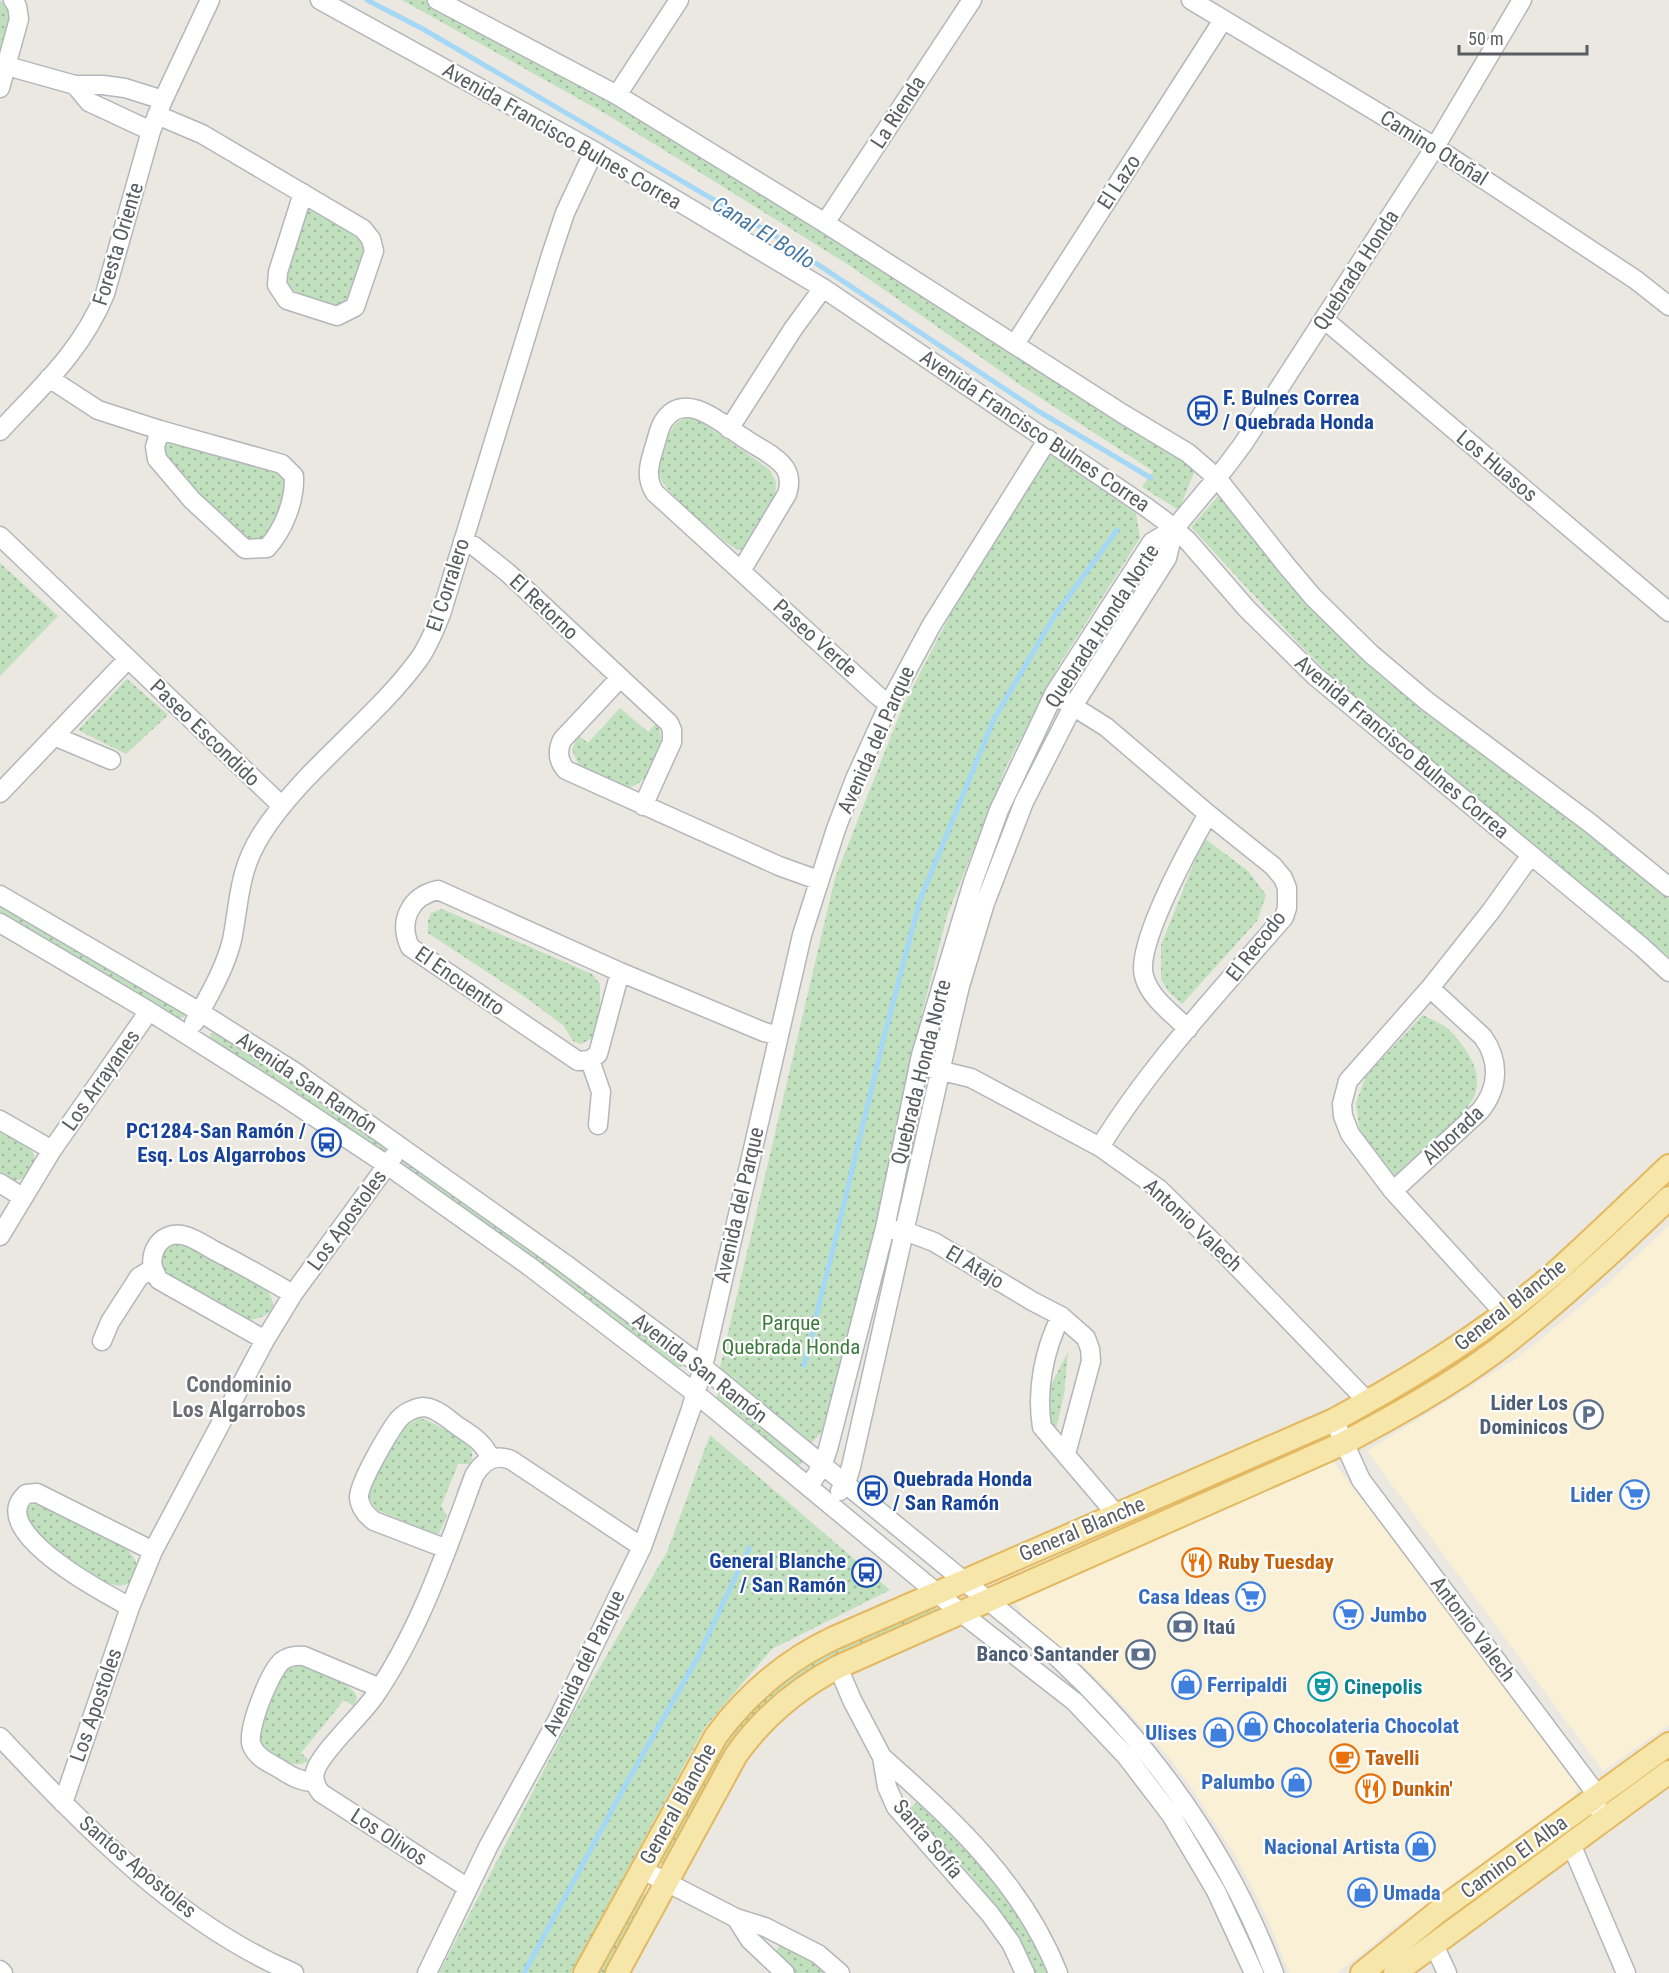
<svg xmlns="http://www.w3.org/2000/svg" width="1669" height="1973" font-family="'Roboto Condensed',sans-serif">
<defs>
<pattern id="green-dots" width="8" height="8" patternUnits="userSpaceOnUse" patternTransform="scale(1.5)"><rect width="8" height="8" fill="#c0e0be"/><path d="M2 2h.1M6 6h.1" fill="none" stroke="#9fb99e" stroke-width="1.8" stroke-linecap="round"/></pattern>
</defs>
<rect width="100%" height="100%" fill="#eae8e0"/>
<path fill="#faf0d6" d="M1669 1225V1725L1603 1771 1367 1451 1516 1359 1605 1286Z
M1329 1456 1579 1784 1574 1798 1391 1930 1337 1973H1289L1271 1927 1254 1891 1236 1857 1193 1790 1169 1757 1115 1697 1086 1668 1024 1617 1016 1605 1017 1599Z"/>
<path fill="url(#green-dots)" d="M0 0 10 13 0 68Z
M402 0H431L615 98 1141 432 1195 470 1179 510 1142 487 1153 471 1019 384 849 265 606 114Z
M302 201 366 244 346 301 328 314 281 289Z
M686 417 697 419 769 469 776 482 775 497 743 549 737 550 727 543C712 530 661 490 659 473 657 464 661 454 664 446 668 433 673 423 686 417Z
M162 438 285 467 294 492 268 546 242 542 163 456Z
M1048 453 1136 513 1140 538 1059 665 1007 765 947 916 922 1013 880 1210 829 1425 810 1444 718 1376 835 878 903 706 962 592Z
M1221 493 1340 634 1421 710 1588 832 1669 899V957L1358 703 1298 643 1191 527Z
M0 563 58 616 0 676Z
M127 679 168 715 126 754 78 730Z
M620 708 648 732 656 723C670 742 651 783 628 788L579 766 572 750 576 740 579 736 588 743Z
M1204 838 1248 871 1266 895 1257 921 1182 1004 1168 991 1161 979V945Z
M0 901 184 1013 185 1016 179 1019 0 912Z
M442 909 592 974 600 984V1007L592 1038 581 1044 573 1041 563 1025 525 997 428 933V921L431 913Z
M1423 1015C1430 1019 1441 1023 1447 1028 1466 1046 1488 1076 1471 1102 1455 1128 1421 1158 1399 1181L1360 1133 1356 1103 1366 1076Z
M211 1033H216L286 1077 388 1146 385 1151 381 1150 212 1039 210 1035Z
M0 1130C10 1136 25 1142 32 1151 39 1160 29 1178 18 1180 11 1181 5 1177 0 1174Z
M403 1157 438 1179 681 1361 683 1366 677 1367 555 1273 403 1164 401 1160Z
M181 1240 268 1292C281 1310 265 1318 249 1320L162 1273C157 1254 163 1245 181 1240Z
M1068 1352 1064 1394 1055 1433 1049 1426 1048 1391Z
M719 1393 725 1395 801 1458 802 1463 799 1465 796 1464 720 1404 716 1397Z
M419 1418C429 1419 467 1441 471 1449 473 1454 472 1459 470 1464H458L441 1506 447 1516 438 1535 377 1510 369 1498 371 1484 404 1428Z
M710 1435 890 1590 772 1649 705 1727 571 1973H439L575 1710 667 1552Z
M39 1504 127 1549C140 1564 138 1566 130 1583L120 1586 106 1583 72 1562 33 1530 24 1516 28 1505Z
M936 1602 938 1605 936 1610 849 1649 809 1670 776 1693 749 1721 667 1861 663 1864 660 1862 659 1860 730 1733 754 1704 803 1664Z
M296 1664C311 1665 352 1683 357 1697L354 1706 344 1700 301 1753 309 1760C295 1773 263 1753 260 1738 257 1725 276 1683 284 1672 287 1668 291 1667 296 1664Z
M919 1800 965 1840 1028 1926 1051 1973H1029L1014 1938 971 1875 909 1809Z
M640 1892 646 1895V1899L606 1973H598Z
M780 1945 796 1949 826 1973H792L772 1956Z"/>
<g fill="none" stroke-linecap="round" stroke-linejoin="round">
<path stroke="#a5d7f6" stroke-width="5" d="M367 0 423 29 772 234 1038 411 1151 478
M804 1365 837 1233 882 1045 920 900 994 719 1055 615 1117 530
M524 1973 625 1786 698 1657 749 1548"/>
<defs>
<path id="minor" d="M320 0 594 151 823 288 1146 507 1165 521 1187 540 1247 609 1315 676 1642 947 1669 972
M437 0 617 95 825 223 1123 414 1188 453 1217 478 1286 565 1313 597 1370 653 1428 702 1590 823 1669 887
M1191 0 1435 147 1636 280 1669 306
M7 66 75 85H103L125 88 163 100
M75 85 89 102 151 131
M0 88 19 19 17 6 13 0
M617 95 679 0
M157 115 202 134 363 229 371 239 374 251 355 307 337 316 287 300 277 285 278 272 303 193
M825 223 972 0
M1325 320 1669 612
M1015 344 1223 20
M49 378 98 410 160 430 282 464 294 476C295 501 284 529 267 548L245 549 192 500 157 459 155 447 160 430
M729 429 793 329 823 288
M0 431C42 386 81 352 105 294L151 131 163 100 210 0
M0 536 282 806
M463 541 474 546 508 573 669 723 672 730V742L643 806
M741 571 787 494C790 485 790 476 785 468 776 455 756 447 744 438 723 425 687 390 665 419 659 426 658 436 655 445 650 462 644 476 655 493L878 696 889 704
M620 678 562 740C557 751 558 761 566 770L779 866 818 880
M1063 700 1106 727 1208 814 1273 866 1283 878 1287 888V908L1284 917C1221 990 1151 1064 1100 1147
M54 736 111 760
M0 793 128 659
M0 895 200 1012 295 1072 564 1263 703 1367 1058 1658C1152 1746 1228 1851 1274 1973
M0 923 149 1011 280 1094 387 1165 529 1266 695 1393 960 1612 1075 1702 1126 1756 1171 1815 1216 1891 1254 1973
M620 972 598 1054 590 1060 578 1061 410 947C398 921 410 896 438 890L620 972 764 1032 779 1036
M194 1023C208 997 225 969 232 940 240 900 238 872 261 835 302 770 374 721 419 659 429 645 435 629 441 614L551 255 565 213 594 151
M1188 1029C1173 1014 1149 997 1144 976 1135 945 1191 844 1208 814
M590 1060 601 1092 598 1125
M930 1068 971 1078 1100 1147 1159 1189 1225 1254 1368 1402
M0 1120 52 1150
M0 1183 22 1197
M1393 1191 1480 1111C1499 1088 1500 1061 1483 1037L1430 988
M894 1230 905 1231 934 1242 1032 1301 1061 1316 1086 1338 1090 1349 1091 1361 1066 1454
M0 1236 52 1150 149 1011
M1504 1313 1393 1191 1350 1134 1343 1116 1342 1104 1348 1081 1430 988 1491 911 1531 855
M1061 1316C1044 1350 1036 1390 1042 1427L1116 1514
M265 1340 159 1280C152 1269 150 1261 155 1249 161 1237 173 1232 186 1236 196 1239 206 1246 215 1251 241 1264 267 1279 293 1294
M102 1341 110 1322 139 1277 152 1269
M1334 1420 1361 1480 1598 1796 1596 1807
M809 1486 822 1466 828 1449 885 1228 921 1055 973 882 999 810 1054 694 1152 542 1174 529 1225 468 1243 444 1435 147 1522 0
M840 1491 846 1483 851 1467 950 1028 960 986 985 903 1024 802 1073 706 1167 558 1174 529
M447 1549 374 1521C366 1515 360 1508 359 1498 358 1484 389 1432 398 1420 404 1413 414 1408 423 1407 436 1407 449 1420 459 1427 473 1436 484 1443 491 1459
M130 1607C104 1593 8 1542 18 1506 19 1502 23 1497 26 1494L37 1493 153 1551
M838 1667 852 1700 882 1757 887 1787 896 1807 990 1914 1011 1943 1025 1973
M0 1737C85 1827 178 1924 294 1973
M882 1757C952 1818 1023 1884 1058 1973
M315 1782C301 1782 291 1776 280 1769 270 1763 257 1758 252 1746 245 1733 270 1671 282 1661 289 1656 296 1655 304 1656L380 1688
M63 1803 130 1607 153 1551 265 1340 293 1294 393 1157
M1571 1844 1626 1973
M641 1869 736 1918 765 1927 818 1954 840 1973
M468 1888 321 1793C316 1787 313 1780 315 1772 319 1754 361 1716 374 1697 420 1630 446 1552 474 1476 482 1462 494 1453 511 1460L642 1547
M736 1918 750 1940 785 1973
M1434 1945 1447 1973
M0 1970 3 1973
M427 1973 489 1845 559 1717 642 1547 691 1409 703 1367 802 935 836 829 855 779 889 704 931 626 1048 439"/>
<path id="major" d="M585 1973 716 1736C748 1693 785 1661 834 1638L1334 1420C1412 1378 1488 1331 1555 1273 1594 1238 1631 1202 1669 1166
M617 1973 736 1755C763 1717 796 1689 838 1667L1344 1443C1396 1415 1449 1386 1497 1350 1557 1304 1614 1251 1669 1198
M1362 1973 1440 1910 1669 1744
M1395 1973 1669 1772"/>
</defs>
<use href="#minor" stroke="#b3b6ba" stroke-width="21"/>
<use href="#major" stroke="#e3b861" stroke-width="26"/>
<use href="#minor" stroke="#fff" stroke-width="18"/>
<use href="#major" stroke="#f6e6a9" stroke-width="22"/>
</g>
<defs>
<symbol id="bus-ring" viewBox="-11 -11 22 22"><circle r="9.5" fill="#fff" stroke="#1a4fb4" stroke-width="1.5"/><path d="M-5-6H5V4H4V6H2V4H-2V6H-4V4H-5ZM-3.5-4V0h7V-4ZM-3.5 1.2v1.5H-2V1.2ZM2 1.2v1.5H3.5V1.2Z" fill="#1a4fb4"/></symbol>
<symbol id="parking-ring" viewBox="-11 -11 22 22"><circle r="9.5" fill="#fff" stroke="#5c6f8a" stroke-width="1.5"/><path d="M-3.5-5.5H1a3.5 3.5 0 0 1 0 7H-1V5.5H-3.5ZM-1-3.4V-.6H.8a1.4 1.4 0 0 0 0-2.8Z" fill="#5c6f8a"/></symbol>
<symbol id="supermarket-ring" viewBox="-11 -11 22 22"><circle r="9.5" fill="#fff" stroke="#3f7fe0" stroke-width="1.5"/><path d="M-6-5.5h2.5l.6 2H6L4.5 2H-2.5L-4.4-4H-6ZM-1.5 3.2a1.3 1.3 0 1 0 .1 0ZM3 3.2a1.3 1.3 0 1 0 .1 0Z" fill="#3f7fe0"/></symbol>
<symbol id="restaurant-ring" viewBox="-11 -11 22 22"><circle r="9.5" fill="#fff" stroke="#e8710a" stroke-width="1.5"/><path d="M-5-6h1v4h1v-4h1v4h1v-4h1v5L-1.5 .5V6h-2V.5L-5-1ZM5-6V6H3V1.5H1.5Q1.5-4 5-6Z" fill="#e8710a"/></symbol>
<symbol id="bank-ring" viewBox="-11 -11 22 22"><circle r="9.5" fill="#fff" stroke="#5c6f8a" stroke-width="1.5"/><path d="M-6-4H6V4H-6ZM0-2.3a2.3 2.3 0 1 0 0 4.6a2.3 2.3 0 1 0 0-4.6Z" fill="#5c6f8a"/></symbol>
<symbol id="shop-ring" viewBox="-11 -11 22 22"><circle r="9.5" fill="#fff" stroke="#3f7fe0" stroke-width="1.5"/><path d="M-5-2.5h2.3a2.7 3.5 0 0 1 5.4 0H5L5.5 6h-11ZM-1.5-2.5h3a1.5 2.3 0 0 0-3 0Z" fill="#3f7fe0"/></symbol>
<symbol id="theatre-ring" viewBox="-11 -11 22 22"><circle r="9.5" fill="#fff" stroke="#0f9aa8" stroke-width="1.5"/><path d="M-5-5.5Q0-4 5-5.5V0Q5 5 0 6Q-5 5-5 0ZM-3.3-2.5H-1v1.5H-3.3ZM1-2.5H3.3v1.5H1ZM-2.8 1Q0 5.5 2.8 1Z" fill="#0f9aa8"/></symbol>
<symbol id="cafe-ring" viewBox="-11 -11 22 22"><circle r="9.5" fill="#fff" stroke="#e8710a" stroke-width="1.5"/><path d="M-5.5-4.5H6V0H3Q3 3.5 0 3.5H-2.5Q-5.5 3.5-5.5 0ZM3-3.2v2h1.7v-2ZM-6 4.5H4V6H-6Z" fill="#e8710a"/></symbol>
</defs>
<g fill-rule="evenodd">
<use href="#bus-ring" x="1186" y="394" width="33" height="33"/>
<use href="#bus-ring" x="310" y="1126" width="33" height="33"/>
<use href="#parking-ring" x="1572" y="1398" width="33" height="33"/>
<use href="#bus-ring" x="856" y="1474" width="33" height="33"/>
<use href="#supermarket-ring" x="1618" y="1478" width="33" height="33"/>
<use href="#restaurant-ring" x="1180" y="1546" width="33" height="33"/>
<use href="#bus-ring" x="850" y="1556" width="33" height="33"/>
<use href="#supermarket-ring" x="1234" y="1580" width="33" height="33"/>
<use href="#supermarket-ring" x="1332" y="1598" width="33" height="33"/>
<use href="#bank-ring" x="1166" y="1610" width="33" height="33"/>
<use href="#bank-ring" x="1124" y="1638" width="33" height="33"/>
<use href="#shop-ring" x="1170" y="1668" width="33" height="33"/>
<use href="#theatre-ring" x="1306" y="1670" width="33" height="33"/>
<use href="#shop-ring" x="1236" y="1710" width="33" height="33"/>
<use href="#shop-ring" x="1202" y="1716" width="33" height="33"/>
<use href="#cafe-ring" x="1328" y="1742" width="33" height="33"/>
<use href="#shop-ring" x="1280" y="1766" width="33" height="33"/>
<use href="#restaurant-ring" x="1354" y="1772" width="33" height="33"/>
<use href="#shop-ring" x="1404" y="1830" width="33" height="33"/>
<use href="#shop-ring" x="1346" y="1876" width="33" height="33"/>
</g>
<g text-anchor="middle" stroke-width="4.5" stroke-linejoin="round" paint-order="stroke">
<g font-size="21" fill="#595c60" stroke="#fff">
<text transform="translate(898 112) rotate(-57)" y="7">La Rienda</text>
<text transform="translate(562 136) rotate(30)" y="7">Avenida Francisco Bulnes Correa</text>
<text transform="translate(1434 148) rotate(32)" y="7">Camino Otoñal</text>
<text transform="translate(1119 182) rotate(-57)" y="7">El Lazo</text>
<text transform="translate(118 244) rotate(-73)" y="7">Foresta Oriente</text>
<text transform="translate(1356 270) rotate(-57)" y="7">Quebrada Honda</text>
<text transform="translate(1035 431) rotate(34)" y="7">Avenida Francisco Bulnes Correa</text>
<text transform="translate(1497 466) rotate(40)" y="7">Los Huasos</text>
<text transform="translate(448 585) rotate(-72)" y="7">El Corralero</text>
<text transform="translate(544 607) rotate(43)" y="7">El Retorno</text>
<text transform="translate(1102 626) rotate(-57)" y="7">Quebrada Honda Norte</text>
<text transform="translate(815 638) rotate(42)" y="7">Paseo Verde</text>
<text transform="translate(205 733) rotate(44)" y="7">Paseo Escondido</text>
<text transform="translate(876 740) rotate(-66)" y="7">Avenida del Parque</text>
<text transform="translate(1402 747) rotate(40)" y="7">Avenida Francisco Bulnes Correa</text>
<text transform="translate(1256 946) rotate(-52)" y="7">El Recodo</text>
<text transform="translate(460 981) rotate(35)" y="7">El Encuentro</text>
<text transform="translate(921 1072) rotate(-76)" y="7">Quebrada Honda Norte</text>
<text transform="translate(101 1080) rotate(-55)" y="7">Los Arrayanes</text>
<text transform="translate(307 1083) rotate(34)" y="7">Avenida San Ramón</text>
<text transform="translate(1453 1135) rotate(-43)" y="7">Alborada</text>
<text transform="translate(739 1205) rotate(-77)" y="7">Avenida del Parque</text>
<text transform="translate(347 1220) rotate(-54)" y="7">Los Apostoles</text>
<text transform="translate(1193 1225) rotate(43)" y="7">Antonio Valech</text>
<text transform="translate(975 1267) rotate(31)" y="7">El Atajo</text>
<text transform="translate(1510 1305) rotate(-38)" y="7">General Blanche</text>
<text transform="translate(700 1368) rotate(38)" y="7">Avenida San Ramón</text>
<text transform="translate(1082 1529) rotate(-23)" y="7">General Blanche</text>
<text transform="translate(1473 1629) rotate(53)" y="7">Antonio Valech</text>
<text transform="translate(584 1663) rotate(-64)" y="7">Avenida del Parque</text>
<text transform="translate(96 1705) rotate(-71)" y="7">Los Apostoles</text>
<text transform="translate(678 1804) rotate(-61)" y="7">General Blanche</text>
<text transform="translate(389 1837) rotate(33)" y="7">Los Olivos</text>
<text transform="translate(928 1839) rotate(50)" y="7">Santa Sofía</text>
<text transform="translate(1514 1857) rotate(-36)" y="7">Camino El Alba</text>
<text transform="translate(138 1867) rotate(40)" y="7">Santos Apostoles</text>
</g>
<g font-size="21" font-weight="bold" fill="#164399" stroke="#fff" text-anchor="start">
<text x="1223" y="405">F. Bulnes Correa<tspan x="1223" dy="24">/ Quebrada Honda</tspan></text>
<text x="306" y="1138" text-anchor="end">PC1284-San Ramón /<tspan x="306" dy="24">Esq. Los Algarrobos</tspan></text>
<text x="893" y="1486">Quebrada Honda<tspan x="893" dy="24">/ San Ramón</tspan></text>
<text x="846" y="1568" text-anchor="end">General Blanche<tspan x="846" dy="24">/ San Ramón</tspan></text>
</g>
<g font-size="21" fill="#3b7c3b" stroke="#fff">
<text x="791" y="1330">Parque<tspan x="791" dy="24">Quebrada Honda</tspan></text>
</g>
<g font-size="21" font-weight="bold" fill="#4e5e75" stroke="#fff" text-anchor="end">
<text x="1568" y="1410">Lider Los<tspan x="1568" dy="24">Dominicos</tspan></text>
<text x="1203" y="1634" text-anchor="start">Itaú</text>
<text x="1119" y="1661">Banco Santander</text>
</g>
<g font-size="21" font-weight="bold" fill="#366cbe" stroke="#fff" text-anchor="end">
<text x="1613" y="1502">Lider</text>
<text x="1230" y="1604">Casa Ideas</text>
<text x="1370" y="1622" text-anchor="start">Jumbo</text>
<text x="1207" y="1692" text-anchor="start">Ferripaldi</text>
<text x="1273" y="1733" text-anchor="start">Chocolateria Chocolat</text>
<text x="1197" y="1740">Ulises</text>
<text x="1275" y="1789">Palumbo</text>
<text x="1400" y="1854">Nacional Artista</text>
<text x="1383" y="1900" text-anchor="start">Umada</text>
</g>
<g font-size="21" font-weight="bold" fill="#c56008" stroke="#fff" text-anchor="start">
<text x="1218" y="1569">Ruby Tuesday</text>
<text x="1365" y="1765">Tavelli</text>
<text x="1392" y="1796">Dunkin'</text>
</g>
<g font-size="21" font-weight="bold" fill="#0d838f" stroke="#fff" text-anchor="start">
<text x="1344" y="1694">Cinepolis</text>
</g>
<g font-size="22" font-style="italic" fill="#4578a6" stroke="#fff">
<text transform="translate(764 232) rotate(32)" y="8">Canal El Bollo</text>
</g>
<g font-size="22" font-weight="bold" fill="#6a6e72" stroke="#fff">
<text x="239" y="1392">Condominio<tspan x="239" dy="25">Los Algarrobos</tspan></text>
</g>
</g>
<path d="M1459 45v9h128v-9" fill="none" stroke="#595c60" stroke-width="3"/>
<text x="1468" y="45" font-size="18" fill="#595c60" stroke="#ffffff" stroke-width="4.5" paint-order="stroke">50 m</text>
</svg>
